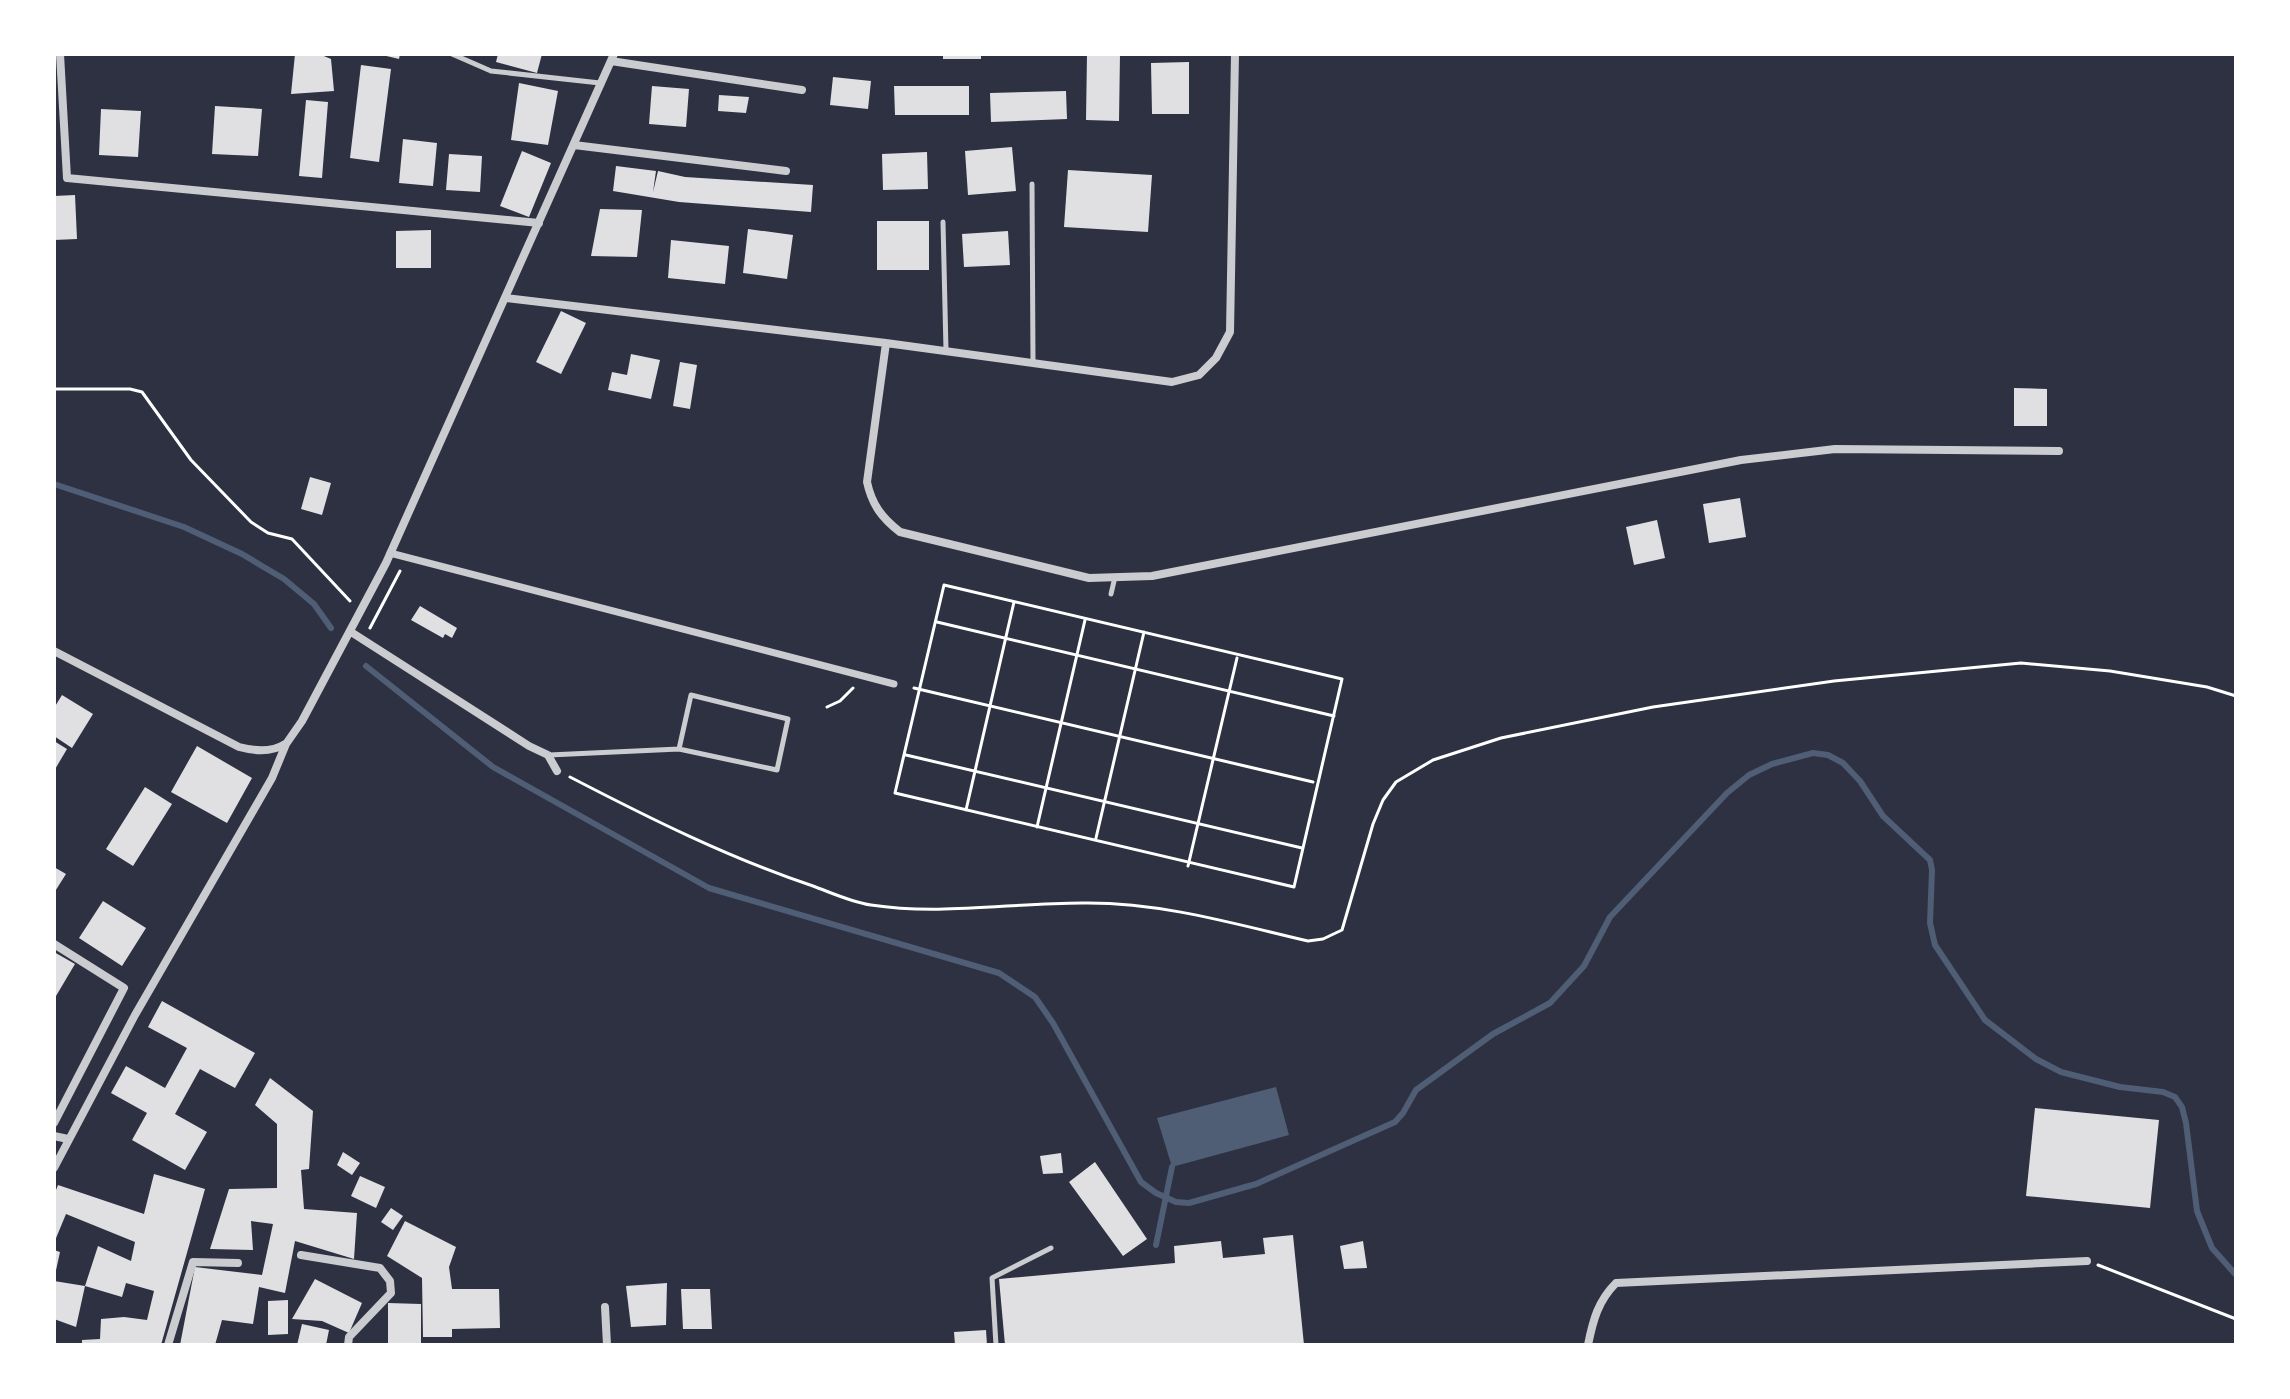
<svg xmlns="http://www.w3.org/2000/svg" width="2290" height="1399" font-family="Overpass,sans-serif">
<rect width="100%" height="100%" fill="#2d3142"/>
<path fill="#4f5d75" d="M1276 1087 1289 1135 1172 1167 1157 1118Z"/>
<g fill="none" stroke-linecap="round" stroke-linejoin="round">
<path stroke="#4f5d75" stroke-width="6" d="M54 484 184 527 242 554 284 579 314 604 331 628
M366 666 493 767 709 888 999 973 1035 997 1053 1023 1141 1182 1156 1193 1176 1202 1189 1203 1256 1184 1395 1122 1403 1113 1416 1090 1493 1034 1550 1003 1584 966 1610 917 1727 793 1749 775 1772 764 1813 753 1828 755 1843 763 1860 781 1883 816 1930 860 1932 870 1930 923 1935 945 1985 1020 2036 1059 2061 1072 2120 1087 2163 1092 2175 1097 2182 1107 2186 1123 2197 1211 2212 1248 2236 1275
M1156 1245 1172 1167"/>
</g>
<path fill="#e0e0e3" d="M295 54H319L331 59 334 91 291 94Z
M378 54H400L399 59Z
M498 54H542L537 73 496 62Z
M943 54H981V59H943Z
M1087 54H1120L1119 121 1086 120Z
M1189 62V114H1152L1151 63Z
M361 65 391 69 379 162 350 158Z
M833 77 871 81 868 109 830 105Z
M519 83 558 91 548 145 511 140Z
M652 86 689 89 686 127 649 124Z
M894 86H969V115H895Z
M1066 91 1067 119 991 122 990 93Z
M719 95 749 97 746 113 718 111Z
M306 100 328 102 322 178 299 176Z
M215 106 262 109 258 156 212 154Z
M101 109 141 111 138 157 99 155Z
M403 139 437 143 433 186 399 183Z
M1012 147 1016 191 968 195 965 151Z
M522 151 551 163 529 217 500 206Z
M927 152 928 189 883 190 882 154Z
M449 154 482 156 480 192 446 190Z
M616 166 656 171 653 192 658 171 685 177 813 185 811 212 679 202 613 191Z
M1068 170 1152 175 1148 232 1064 227Z
M75 195 77 239 54 240V196Z
M600 209 642 210 637 257 591 256Z
M877 221H929V270H877Z
M748 229 793 235 787 279 743 273Z
M431 230V268H396V231Z
M1008 231 1010 265 964 267 962 234Z
M671 240 729 246 725 284 668 278Z
M561 311 586 323 561 374 536 362Z
M631 354 660 360 651 399 608 390 612 372 627 375Z
M680 362 697 365 690 409 673 406Z
M2014 388 2047 389V426H2014Z
M310 477 331 483 322 515 301 509Z
M1740 498 1746 537 1709 543 1703 504Z
M1657 520 1665 558 1634 565 1626 527Z
M420 606 457 628 452 638 445 634 443 638 411 620Z
M62 695 93 714 72 748 54 736V708Z
M54 741 67 749 54 771Z
M197 746 252 778 227 823 171 792Z
M145 787 172 804 133 866 106 849Z
M54 867 66 874 54 893Z
M103 901 146 928 122 966 79 938Z
M54 952 75 964 56 996 54 995Z
M162 1001 255 1053 235 1088 200 1069 175 1114 207 1132 185 1170 132 1140 147 1113 111 1093 126 1066 165 1088 187 1048 148 1027Z
M270 1078 313 1111 309 1169 301 1170 304 1209 357 1213 354 1259 295 1241 285 1293 259 1287 253 1324 222 1320 215 1345H180L195 1267 262 1275 273 1224 251 1221 253 1250 210 1249 229 1189 277 1188V1124L255 1105Z
M2035 1108 2159 1120 2150 1208 2026 1196Z
M343 1152 360 1163 352 1175 337 1165Z
M1061 1153 1063 1173 1043 1174 1040 1156Z
M1095 1162 1147 1239 1123 1256 1069 1182Z
M154 1174 205 1189 161 1345H82V1340L100 1339 101 1319 124 1317 147 1320 154 1291 126 1283 122 1297 85 1286 98 1246 131 1261 135 1242 66 1214 54 1243V1195L58 1185 144 1214Z
M360 1176 385 1187 376 1208 351 1196Z
M391 1208 403 1216 393 1230 381 1222Z
M405 1221 456 1247 449 1267 452 1289H499L500 1328 452 1329V1337H423L422 1278 387 1256Z
M1293 1235 1304 1345H1005L999 1279 1175 1263 1174 1246 1221 1241 1223 1258 1265 1254 1263 1238Z
M1363 1241 1367 1268 1344 1269 1340 1246Z
M54 1250 60 1252 55 1275H54Z
M315 1279 362 1303 349 1333 322 1321 292 1319Z
M54 1281 85 1286 76 1327 54 1319Z
M667 1283 666 1325 631 1327 626 1286Z
M681 1289H710L712 1329H683Z
M288 1300V1334L268 1335V1301Z
M388 1303 421 1304V1345H388Z
M302 1324 329 1330 326 1345H297Z
M986 1330 987 1345H955L954 1332Z"/>
<g fill="none" stroke-linecap="round" stroke-linejoin="round">
<path stroke="#fff" stroke-width="3" d="M54 389H130L142 392 191 460 251 522 268 533 292 539 350 601
M944 585 1342 679 1294 887 895 793Z
M937 622 1334 716
M370 628 400 571
M914 688 1313 782
M827 707 840 701 853 688
M906 755 1302 848
M570 777C649 818 729 858 813 886 832 893 851 902 871 905 942 916 1016 902 1088 903 1164 903 1235 924 1308 941L1323 939 1342 930 1373 824 1383 800 1396 782 1433 760 1501 738 1653 707 1834 681 2021 663 2110 671 2207 687 2236 696
M966 810 1014 602
M1037 827 1085 620
M1096 838 1144 632
M1188 866 1237 658
M2098 1265 2236 1319"/>
<path stroke="#caccd0" stroke-width="5" d="M452 54 491 71 600 83
M1032 184 1033 362
M943 222 946 350
M1111 594 1115 577
M549 755 679 749 777 770 788 719 691 695 679 749
M996 1345 992 1278 1051 1248"/>
<path stroke="#caccd0" stroke-width="7" d="M390 553 894 684"/>
<path stroke="#caccd0" stroke-width="8" d="M60 54 67 178 539 223
M611 61 802 90
M574 145 786 171
M506 298 886 343 1172 382 1199 375 1216 358 1230 332 1235 54
M886 343 867 482C872 505 882 518 900 532L1089 578 1152 576 1741 460 1835 449 2059 451
M351 632 529 746 548 755 557 771
M54 651 239 747C254 751 271 753 285 744
M54 944 124 988 54 1123
M54 1136 68 1139
M54 1168 135 1015 272 778 286 744 302 721 386 563 614 54
M301 1255 380 1268 390 1281 391 1293 349 1337 348 1345
M605 1307 607 1345
M168 1345 193 1262 238 1263
M1588 1345C1593 1320 1598 1301 1616 1283L2087 1261"/>
</g>
<rect width="2290" height="1399" fill="none" stroke="#ffffff" stroke-width="112"/>
</svg>
